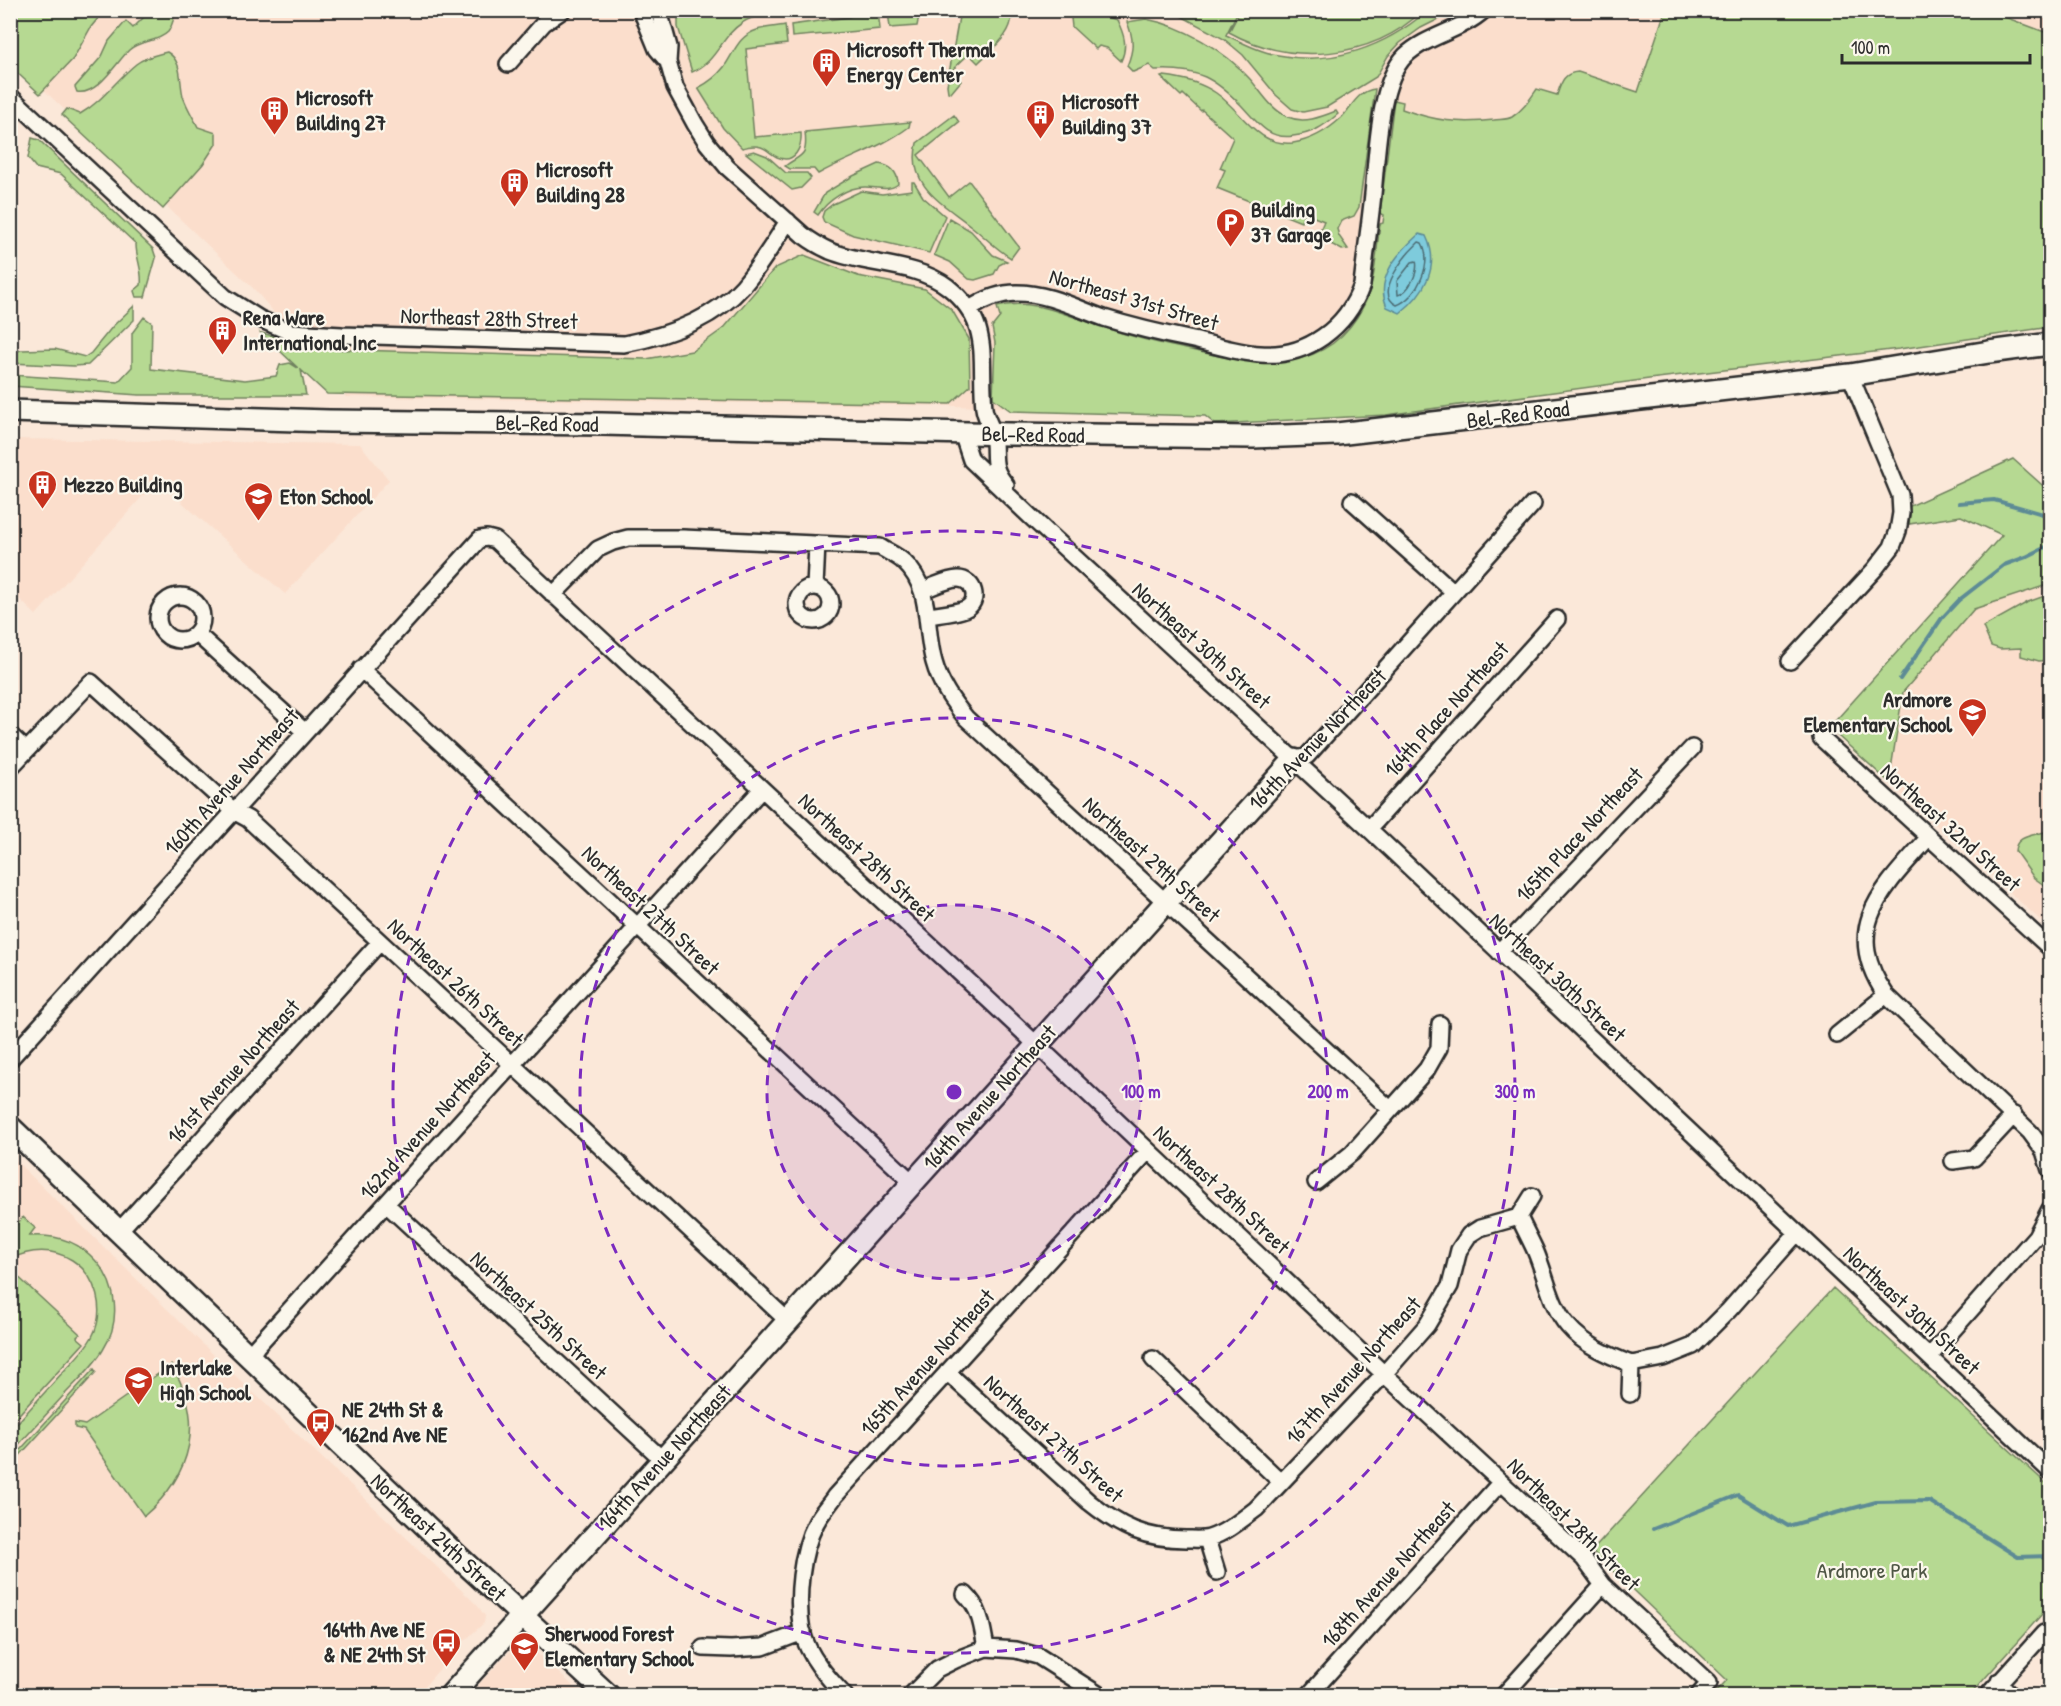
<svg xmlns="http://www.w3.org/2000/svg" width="2061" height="1706" font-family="'Patrick Hand',sans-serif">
<rect width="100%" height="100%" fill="#fbe8d9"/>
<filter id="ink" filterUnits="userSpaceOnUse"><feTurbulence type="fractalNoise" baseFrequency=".0167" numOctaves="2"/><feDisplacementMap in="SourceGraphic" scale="12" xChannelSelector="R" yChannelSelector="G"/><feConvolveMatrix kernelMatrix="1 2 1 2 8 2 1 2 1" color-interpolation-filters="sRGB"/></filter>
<g filter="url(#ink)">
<path fill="#fbdecc" d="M10 11H2050V205L1324 417 952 406 346 397 254 289 11 59Z
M11 439 360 444 389 480 285 594 157 480 36 615 11 591Z
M2050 584V929L1889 782 1903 692 1974 609Z
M10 1155 219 1360 477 1605 485 1616 484 1623 463 1642 417 1695H11Z
M524 1647H530L583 1695H469L512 1649Z"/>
<path fill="#b6d992" stroke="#70825e" stroke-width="1.5" d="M10 11 11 10 104 11 91 27 73 59 40 94 11 67Z
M150 11H176C174 17 172 27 168 32 157 43 139 40 129 50 116 63 97 96 77 92L75 87 102 56 109 41 126 21 133 28Z
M678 11V10L798 11C781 13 756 13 742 23 720 37 718 61 692 72L678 27Z
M878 11 880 29 792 37 791 25 849 17 863 11Z
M888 11H920L917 26 890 28Z
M960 11H1011C1016 32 991 50 978 63L969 54 951 71 961 81 951 93 948 92 947 85Z
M1063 11H1090L1117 20C1124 34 1128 46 1121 61L1107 48 1099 46 1096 49 1072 27 1071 18Z
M1182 11H1238L1226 35C1243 43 1260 52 1278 55 1333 66 1385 47 1427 11H1455L1421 28 1400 43 1388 56 1376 77 1327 107 1303 112 1292 109 1276 95 1243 55 1224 39 1181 16 1178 12Z
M1240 11V10L1422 11C1371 60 1290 66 1229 32Z
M1665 11H2002V16L2050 34V327L1899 349 1649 379 1386 415 1215 424 1205 416 1011 411 993 398 995 343 992 327 1000 317 997 307C1032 297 1070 317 1103 327 1132 337 1161 344 1191 350 1258 365 1327 378 1364 305 1376 281 1376 251 1380 224L1383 223 1384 215 1380 213 1394 100 1403 102 1402 109C1435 121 1459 124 1494 120 1500 119 1507 120 1512 117 1523 110 1530 99 1537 89L1557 95C1561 83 1563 73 1578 72L1638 92Z
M1146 19C1183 26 1224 50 1249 78 1261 91 1270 109 1288 117 1304 124 1321 117 1336 111L1338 114C1324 126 1312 134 1293 136 1268 140 1256 121 1241 105 1231 95 1218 83 1205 77 1189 70 1171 69 1155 70L1149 65 1133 72 1127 66C1134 49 1134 39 1127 22Z
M785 25 787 44 746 49 754 137 801 133C802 147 795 165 777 157 771 154 767 149 761 147 754 145 749 146 742 148L723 128 698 88C708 83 717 76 724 67 734 53 738 36 757 30 766 27 776 27 785 25Z
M167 52C183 61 179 80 183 96 186 106 193 117 198 127L216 133V144L203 164 163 209 62 115 67 109 80 114C103 101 116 80 136 64 145 57 156 55 167 52Z
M1164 76C1182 78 1200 82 1216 93 1242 111 1257 147 1293 143 1312 140 1327 131 1341 118 1352 107 1357 91 1375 89L1359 207 1354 216 1341 221 1337 229 1339 236 1348 249 1342 250 1329 243 1328 235 1321 228 1324 221 1304 213 1301 222 1217 188 1225 170 1220 168 1233 138 1202 110 1201 111 1183 94 1181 96 1161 77Z
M954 115 959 122 918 155 949 197 969 181 1019 247 1011 258C996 249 985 237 971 226 944 204 906 186 917 143Z
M910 122 909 127C881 148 848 157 818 174L814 169H790L785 166C801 154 808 158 805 132Z
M32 138 39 140 153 249 156 258 145 297H136L134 291 141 285C143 270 136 259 136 244L61 174 36 168 28 158Z
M754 151 767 156 786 173H807L811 178 801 188 792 190 746 153Z
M879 164C890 165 898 172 898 184 888 192 877 187 865 187 847 187 828 200 818 215L814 212 825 193 853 176Z
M912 182H914L923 197 945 216 929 253 853 235 824 222 822 217 824 211 833 204 861 191 882 194 912 190Z
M949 218 971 231 993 255 1007 261 999 265 994 274 975 280 969 279 950 262 934 255Z
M804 255 858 276 925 289 952 310 969 339 970 386 950 404 327 394 301 370 306 395H139L11 386V375L118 382 132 367V333L144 317 152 323 151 369 245 380 276 376 280 365 290 363 298 368 261 333 325 349 646 359 692 351 724 328 775 268Z
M134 306V320L88 365 74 366 11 363V352L22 350 55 349 85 357 91 353 113 326Z
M2013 459 2050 492V584L1974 609 1903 692 1889 782 1829 728 2002 535 1961 516 1909 524 1910 506Z
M2050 594V660L2039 661 2021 656V648L2000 649 1991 646 1983 627 2028 602Z
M2044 832 2050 855V889L2034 878 2015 851C2016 836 2031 836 2044 832Z
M23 1217 35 1228 29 1236C54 1234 78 1241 95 1260 118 1285 121 1322 103 1350 93 1367 77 1381 64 1395 46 1415 28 1434 11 1453V1430C28 1411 46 1391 63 1372 73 1361 85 1350 92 1337 106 1311 97 1276 72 1260 53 1248 30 1249 11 1259V1231Z
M13 1272 80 1334 77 1337 84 1343 11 1423 10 1275Z
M1833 1288 2050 1487V1605L1970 1695H1713L1727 1680 1592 1551Z
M171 1365C206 1420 192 1475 144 1516L84 1430 75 1428V1423L85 1425Z
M94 1369 96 1372 11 1465V1460Z"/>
<path fill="#7ecbdc" stroke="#5d8b95" stroke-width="1.5" d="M1419 234 1426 236C1441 267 1424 294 1400 313L1387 307C1374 278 1399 252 1419 234Z"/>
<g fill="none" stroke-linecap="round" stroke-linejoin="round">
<path stroke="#4c6b72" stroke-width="1.5" d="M1419 242 1422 243C1433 263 1418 297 1397 305 1372 294 1407 253 1419 242Z
M1416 261C1419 272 1409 292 1398 295L1397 281 1412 262Z"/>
<path stroke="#5d8b95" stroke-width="4" d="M1959 503 1994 500 2050 516
M1900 679 1942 618 1959 600 2004 565 2026 557 2050 545
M1653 1529 1738 1495 1788 1526 1876 1502 1929 1501 2018 1557 2050 1556"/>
<defs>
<path id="street" d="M641 10 657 49 668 62
M661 10V18L669 47 668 62 675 87 695 124 707 143 727 167 803 235C811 241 821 247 830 251 867 266 915 262 948 287 993 323 979 359 984 408 985 417 991 425 993 434 997 457 989 465 1006 485
M544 23 563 10
M508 64 544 23 549 10
M10 96 225 297 260 319 290 332 342 335 624 344C667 336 713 320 743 286 760 266 774 243 788 221
M970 309C983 300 1000 293 1017 293 1048 293 1076 308 1104 318 1133 327 1163 334 1193 340 1215 345 1238 353 1260 354 1307 358 1347 327 1362 285 1365 257 1369 230 1372 203 1377 164 1377 84 1405 56 1427 35 1461 31 1484 10
M962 433 971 460 1032 518 1369 829 2050 1471
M1352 501 1454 592
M815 587 817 544
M797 604a17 17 0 1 1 34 0a17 17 0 1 1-34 0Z
M922 590C933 587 947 579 958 579 974 579 981 602 965 609 955 613 940 614 929 616
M553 595 598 549 613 542 628 538H683L880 547C888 552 898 556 904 562 933 589 924 628 934 662 940 684 952 701 966 718L1390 1109
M158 618a22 22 0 1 1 44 0a22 22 0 1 1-44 0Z
M196 633 305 732
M1790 661 1875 569 1892 547 1898 531 1901 513 1900 495 1850 375
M361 669 912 1182
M10 735 26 750
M1821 738 2050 948
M1294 760 1307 756 1533 504
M10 768 91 682 235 812 248 819 787 1320
M1369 829 1557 619
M1929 837C1884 888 1839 927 1886 995L2030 1132 2044 1151 2050 1170
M1499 952 1692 748
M1837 1035 1886 995
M10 1059 480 539 487 538 495 540 1037 1045 1384 1374 1584 1559 1603 1585 1709 1683 1698 1696
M1953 1161 1974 1158 2014 1115
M1316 1182 1352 1153 1427 1069 1439 1048 1440 1024
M386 1204 662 1459
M1519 1217C1524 1228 1530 1239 1535 1250 1546 1275 1550 1305 1568 1326 1584 1345 1608 1355 1631 1364L1630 1394
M119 1231 380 942
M1929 1357 2036 1236 2050 1209
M249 1358 257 1346 761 790
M1153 1359 1281 1482
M1631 1364 1663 1358 1693 1346 1729 1310 1797 1233
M947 1372 1089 1502C1120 1527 1145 1539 1186 1539 1193 1539 1202 1540 1209 1538 1226 1533 1241 1520 1256 1509L1384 1374 1427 1325 1450 1286 1459 1250 1469 1235 1480 1228 1519 1217 1532 1196
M1207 1539 1217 1572
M965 1594C981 1609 982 1627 986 1648L1016 1650 1038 1656 1101 1696
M703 1648 731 1649 763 1647 803 1632
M1999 1681 2011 1696
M845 1696C828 1678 808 1656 802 1631 796 1599 801 1551 816 1523 821 1513 829 1505 835 1496L1148 1151
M910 1696 937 1669 955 1660 986 1648
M1308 1696 1501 1482
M1503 1696 1603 1585
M1987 1696 2044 1633"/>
<path id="secondary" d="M10 411 329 421 602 424 1009 434 1253 437 1337 434 1850 375 1989 352 2050 344
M10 1127 453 1552 609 1696
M450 1696 1294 760"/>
</defs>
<use href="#street" stroke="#2b2b2b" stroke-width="20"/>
<use href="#secondary" stroke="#2b2b2b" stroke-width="26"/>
<use href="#street" stroke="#fbf7ec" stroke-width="15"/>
<use href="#secondary" stroke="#fbf7ec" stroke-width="21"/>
</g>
</g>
<circle cx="954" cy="1092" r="187" fill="#7b2cbf" fill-opacity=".12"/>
<g fill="none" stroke="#7b2cbf" stroke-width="3" stroke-dasharray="10 8">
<circle cx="954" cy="1092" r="187"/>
<circle cx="954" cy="1092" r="374"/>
<circle cx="954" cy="1092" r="561"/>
</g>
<defs>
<symbol id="building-pin" viewBox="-11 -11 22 30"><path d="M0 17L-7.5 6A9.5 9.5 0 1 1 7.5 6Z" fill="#c8321e" stroke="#fbf7ec"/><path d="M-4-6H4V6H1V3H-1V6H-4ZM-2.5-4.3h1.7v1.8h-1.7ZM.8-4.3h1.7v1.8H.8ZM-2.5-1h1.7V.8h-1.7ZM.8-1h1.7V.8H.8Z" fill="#fff"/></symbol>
<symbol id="parking-pin" viewBox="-11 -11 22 30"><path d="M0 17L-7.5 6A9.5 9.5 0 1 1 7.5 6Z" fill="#c8321e" stroke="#fbf7ec"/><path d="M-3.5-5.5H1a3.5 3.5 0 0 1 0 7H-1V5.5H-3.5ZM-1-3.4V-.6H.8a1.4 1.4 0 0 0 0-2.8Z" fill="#fff"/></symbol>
<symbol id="school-pin" viewBox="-11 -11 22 30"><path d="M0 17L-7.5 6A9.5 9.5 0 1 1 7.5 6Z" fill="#c8321e" stroke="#fbf7ec"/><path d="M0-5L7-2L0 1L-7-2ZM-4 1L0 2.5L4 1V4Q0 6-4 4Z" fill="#fff"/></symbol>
<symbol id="bus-pin" viewBox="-11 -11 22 30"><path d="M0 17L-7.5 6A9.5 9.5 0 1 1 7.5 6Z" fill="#c8321e" stroke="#fbf7ec"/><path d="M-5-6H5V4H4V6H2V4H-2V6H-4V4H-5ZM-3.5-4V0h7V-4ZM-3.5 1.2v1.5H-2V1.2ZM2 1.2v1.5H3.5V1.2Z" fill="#fff"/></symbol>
</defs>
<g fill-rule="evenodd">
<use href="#building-pin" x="810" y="46" width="33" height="45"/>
<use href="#building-pin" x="258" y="94" width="33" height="45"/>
<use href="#building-pin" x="1024" y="98" width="33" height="45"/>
<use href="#building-pin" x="498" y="166" width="33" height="45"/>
<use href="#parking-pin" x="1214" y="206" width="33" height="45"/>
<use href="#building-pin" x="206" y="314" width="33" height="45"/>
<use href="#building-pin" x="26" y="468" width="33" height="45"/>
<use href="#school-pin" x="242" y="480" width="33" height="45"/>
<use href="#school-pin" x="1956" y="696" width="33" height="45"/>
<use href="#school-pin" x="122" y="1364" width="33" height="45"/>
<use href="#bus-pin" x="304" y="1406" width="33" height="45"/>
<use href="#bus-pin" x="430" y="1626" width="33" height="45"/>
<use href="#school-pin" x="508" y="1630" width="33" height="45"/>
</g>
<g text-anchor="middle" stroke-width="4.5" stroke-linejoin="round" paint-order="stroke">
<g font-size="22" font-weight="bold" fill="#2b2b2b" stroke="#fbf7ec" text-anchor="start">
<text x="847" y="57">Microsoft Thermal<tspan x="847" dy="25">Energy Center</tspan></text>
<text x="296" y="105">Microsoft<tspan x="296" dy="25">Building 27</tspan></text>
<text x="1062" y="109">Microsoft<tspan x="1062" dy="25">Building 37</tspan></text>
<text x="536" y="177">Microsoft<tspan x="536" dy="25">Building 28</tspan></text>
<text x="1251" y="217">Building<tspan x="1251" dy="25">37 Garage</tspan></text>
<text x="243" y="325">Rena Ware<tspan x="243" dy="25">International Inc</tspan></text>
<text x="64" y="492">Mezzo Building</text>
<text x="280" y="504">Eton School</text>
<text x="1952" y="707" text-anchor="end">Ardmore<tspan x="1952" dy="25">Elementary School</tspan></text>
<text x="160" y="1375">Interlake<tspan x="160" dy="25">High School</tspan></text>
<text x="342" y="1417">NE 24th St &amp;<tspan x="342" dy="25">162nd Ave NE</tspan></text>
<text x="425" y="1637" text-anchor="end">164th Ave NE<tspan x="425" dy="25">&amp; NE 24th St</tspan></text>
<text x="545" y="1641">Sherwood Forest<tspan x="545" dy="25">Elementary School</tspan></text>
</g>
<g font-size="22" fill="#2b2b2b" stroke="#fbf7ec">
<text transform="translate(1134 299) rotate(16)" y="8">Northeast 31st Street</text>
<text transform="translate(489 318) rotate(2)" y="8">Northeast 28th Street</text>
<text transform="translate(1518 414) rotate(-7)" y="8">Bel-Red Road</text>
<text transform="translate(547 423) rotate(1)" y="8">Bel-Red Road</text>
<text transform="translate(1033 434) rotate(1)" y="8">Bel-Red Road</text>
<text transform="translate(1202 645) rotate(42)" y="8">Northeast 30th Street</text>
<text transform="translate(1446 709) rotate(-48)" y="8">164th Place Northeast</text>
<text transform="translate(1317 739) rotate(-46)" y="8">164th Avenue Northeast</text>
<text transform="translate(231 781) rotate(-48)" y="8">160th Avenue Northeast</text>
<text transform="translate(1951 827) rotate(42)" y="8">Northeast 32nd Street</text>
<text transform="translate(1579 834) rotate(-47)" y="8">165th Place Northeast</text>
<text transform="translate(867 857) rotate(43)" y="8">Northeast 28th Street</text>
<text transform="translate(1152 859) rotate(42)" y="8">Northeast 29th Street</text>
<text transform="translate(651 910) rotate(43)" y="8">Northeast 27th Street</text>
<text transform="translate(1558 977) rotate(43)" y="8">Northeast 30th Street</text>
<text transform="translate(456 982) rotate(43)" y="8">Northeast 26th Street</text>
<text transform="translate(233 1071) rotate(-48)" y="8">161st Avenue Northeast</text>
<text transform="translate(989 1097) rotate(-48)" y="8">164th Avenue Northeast</text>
<text transform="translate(427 1125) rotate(-48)" y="8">162nd Avenue Northeast</text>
<text transform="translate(1222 1189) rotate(43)" y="8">Northeast 28th Street</text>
<text transform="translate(1912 1310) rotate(43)" y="8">Northeast 30th Street</text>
<text transform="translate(539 1315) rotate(43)" y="8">Northeast 25th Street</text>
<text transform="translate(927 1362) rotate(-48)" y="8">165th Avenue Northeast</text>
<text transform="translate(1353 1370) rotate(-48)" y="8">167th Avenue Northeast</text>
<text transform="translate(1054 1438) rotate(42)" y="8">Northeast 27th Street</text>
<text transform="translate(664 1457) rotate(-48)" y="8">164th Avenue Northeast</text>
<text transform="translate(1574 1524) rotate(45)" y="8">Northeast 28th Street</text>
<text transform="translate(439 1537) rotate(43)" y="8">Northeast 24th Street</text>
<text transform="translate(1388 1574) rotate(-48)" y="8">168th Avenue Northeast</text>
</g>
<g font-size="22" fill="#4e5645" stroke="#fbf7ec">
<text x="1872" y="1578">Ardmore Park</text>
</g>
</g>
<circle cx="954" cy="1092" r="9" fill="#7b2cbf" stroke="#fbf7ec" stroke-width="3"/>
<g font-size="18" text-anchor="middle" font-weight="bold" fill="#7b2cbf" stroke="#fbf7ec" stroke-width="4.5" stroke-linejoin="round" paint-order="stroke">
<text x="1141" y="1098">100 m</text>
<text x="1328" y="1098">200 m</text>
<text x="1515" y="1098">300 m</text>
</g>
<rect width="2061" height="1706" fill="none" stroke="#fbf7ec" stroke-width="36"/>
<rect x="18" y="18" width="2025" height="1670" fill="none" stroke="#2b2b2b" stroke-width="2" filter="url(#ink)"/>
<path d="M1842 54v9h188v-9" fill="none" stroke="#2b2b2b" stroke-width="3"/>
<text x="1851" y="54" font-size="18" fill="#2b2b2b" stroke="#fbf7ec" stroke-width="4.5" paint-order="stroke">100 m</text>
</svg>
